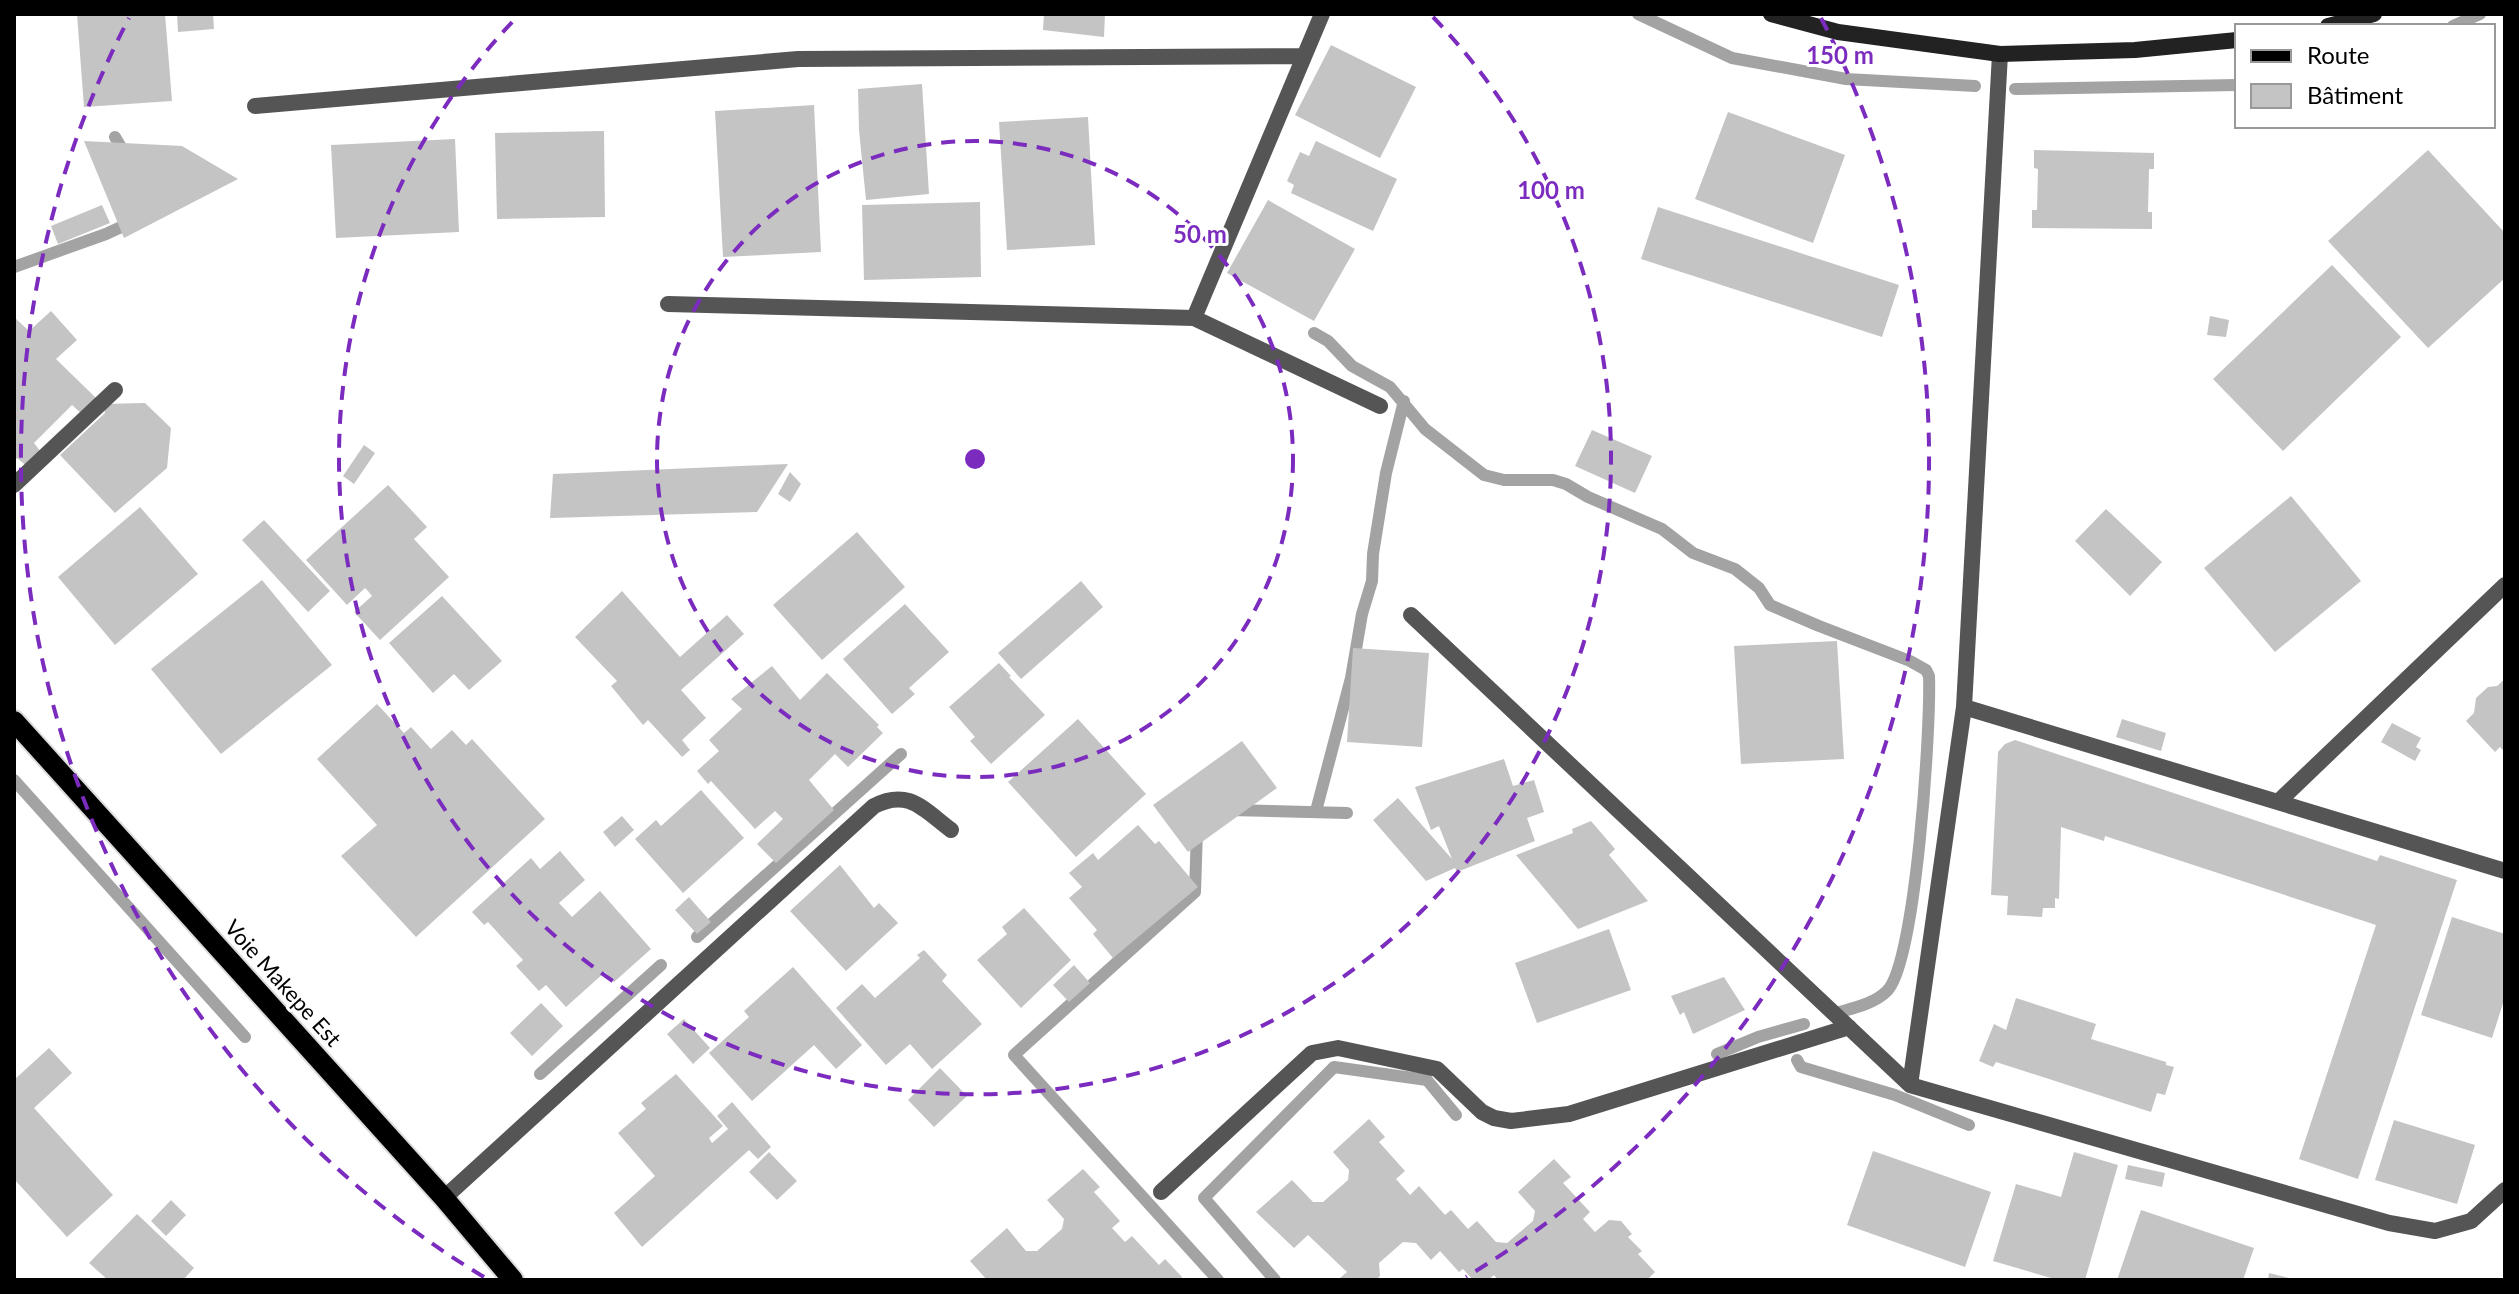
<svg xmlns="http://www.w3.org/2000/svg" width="2519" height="1294" font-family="Lato,sans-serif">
<rect width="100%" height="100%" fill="#fff"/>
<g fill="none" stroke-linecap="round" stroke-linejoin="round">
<path stroke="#a3a3a3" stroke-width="12" d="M1638 14 1732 58 1846 79 1975 86
M2453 26 2480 14
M2015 89 2237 85
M115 137 126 156
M14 267 106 234 134 221
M1314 333 1328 341 1352 366 1390 387 1425 429 1484 475 1504 480H1553L1566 484 1588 497 1662 529 1693 553 1735 569 1759 588 1770 605 1819 626 1910 661 1926 670 1929 676C1931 726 1916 962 1887 991 1874 1004 1853 1008 1836 1013
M14 780 245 1037
M1229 810 1347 813
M1316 811 1351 678 1362 614 1372 581 1373 554 1386 473 1404 401
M1197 830 1195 892 1014 1055 1218 1280
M697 937 901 754
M1717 1054 1758 1037 1804 1024
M1797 1060 1801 1067 1895 1095 1969 1125
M540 1074 661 965
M1275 1280 1204 1198 1334 1067 1427 1080 1456 1115"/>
</g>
<path fill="#c4c4c4" d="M77 14H165L172 101 84 107Z
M177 14H213L214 29 178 32Z
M1044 14H1105L1104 37 1043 30Z
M1331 45 1416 87 1380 158 1295 115Z
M922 84 929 194 866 200 859 130 858 89Z
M814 105 821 252 723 257 715 111Z
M1728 112 1845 155 1813 243 1695 199Z
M1088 117 1095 245 1007 250 999 122Z
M604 131 605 217 497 219 495 133Z
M455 139 459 232 336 238 331 145Z
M84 141 182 146 238 179 124 238Z
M1316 141 1397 179 1373 231 1291 193 1294 185 1287 181 1300 152 1309 156Z
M2034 150 2154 153V169H2149L2148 212H2152V229L2032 228V210H2037L2038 169 2034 168Z
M2428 150 2505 233V278L2428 348 2328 241Z
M1268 200 1355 249 1314 321 1227 273Z
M980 202 981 277 864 280 862 205Z
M102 205 110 223 58 244 51 226Z
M1658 207 1899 285 1882 337 1641 259Z
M2332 265 2401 337 2283 451 2213 379Z
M51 311 77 340 56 359 96 398 82 414 72 405 34 443 41 452 29 468 17 458 14 462V317L29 331Z
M2210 316 2229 320 2226 337 2207 335Z
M145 403 171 428 167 468 115 513 60 455 105 413 103 404Z
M1592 430 1652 456 1635 493 1575 466Z
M364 445 375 453 354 484 343 476Z
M788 464 757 512 550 518 553 474Z
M790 472 801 484 790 502 778 494Z
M388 485 427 527 414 539 449 577 380 640 354 612 372 596 368 591 365 588 347 605 306 560Z
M2291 496 2361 581 2275 652 2204 568Z
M140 507 198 574 115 645 58 577Z
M2106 509 2162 562 2130 596 2075 541Z
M264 520 330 591 308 612 242 540Z
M857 532 905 587 822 660 773 605Z
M262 580 332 665 221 754 151 669Z
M1081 581 1103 607 1021 679 998 653Z
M622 591 680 657 727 615 744 634 681 690 706 718 682 740 690 750 682 757 648 720 643 725 611 686 617 681 575 637Z
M442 596 502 661 469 690 454 674 433 693 389 643Z
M905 604 949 652 909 688 915 694 892 714 843 659Z
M1837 641 1844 759 1741 764 1734 646Z
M1353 648 1429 653 1422 747 1347 742Z
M999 663 1011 676 1009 677 1045 715 991 764 970 741 975 737 949 707Z
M772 666 800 700 827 673 879 725 877 727 883 733 848 767 835 754 809 780 834 810 776 863 757 844 783 819 775 811 755 829 711 781 708 784 697 771 719 751 709 740 742 709 731 699Z
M2505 679V752L2500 747 2495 752 2466 721 2474 713 2476 698 2488 687 2497 686Z
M377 704 404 733 411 727 431 749 452 730 466 745 472 739 545 819 416 937 341 856 377 825 317 759Z
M1078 719 1146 794 1076 857 1008 782Z
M2122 719 2166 733 2161 751 2116 737Z
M2392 723 2421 738 2416 747 2421 750 2415 761 2381 742Z
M2015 740 2377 861 2380 855 2457 880 2358 1179 2299 1159 2376 925 2105 836 2104 841 2061 827 2059 899 2055 898V908H2043L2042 917 2007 915 2008 896 1991 895 1998 752 2005 744Z
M1242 741 1277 788 1188 852 1153 805Z
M1504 759 1513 786 1534 780 1544 812 1527 818 1535 841 1457 872 1455 868 1426 881 1373 820 1398 798 1452 859 1439 826 1431 830 1415 787Z
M701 790 744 838 683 893 635 839 656 820 661 826Z
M622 816 634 830 615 847 603 832Z
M1591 821 1615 849 1609 855 1648 901 1578 929 1516 855 1573 833 1572 829Z
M1138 825 1155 844 1159 841 1198 887 1113 958 1093 934 1097 930 1069 898 1082 887 1069 873 1093 853 1098 860Z
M560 851 585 880 559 903 572 917 600 891 651 949 614 982 605 972 566 1007 546 985 539 991 516 966 523 960 488 922 484 925 472 912 531 858 540 869Z
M840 865 874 908 879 903 898 923 846 971 790 911Z
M689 897 711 922 697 934 675 910Z
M1024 908 1071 960 1021 1008 977 960 1007 934 1002 927Z
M2452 917 2505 934V997L2492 1038 2421 1015Z
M1609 929 1631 990 1537 1023 1515 963Z
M924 950 947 975 942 981 982 1024 932 1069 910 1044 886 1065 836 1008 862 984 875 998 920 958 917 955Z
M1074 965 1090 983 1069 1002 1053 985Z
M793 967 862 1045 836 1069 814 1045 752 1101 709 1053 749 1017 744 1011Z
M1724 977 1745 1010 1693 1034 1684 1012 1680 1015 1671 996Z
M2016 998 2096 1024 2091 1039 2166 1062V1065L2174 1067 2165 1095 2157 1093 2151 1112 1996 1062 1993 1067 1979 1061 1994 1024 2006 1030Z
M541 1003 563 1026 532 1056 510 1033Z
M684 1019 710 1048 693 1064 667 1034Z
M49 1048 72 1073 34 1108 113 1195 67 1237 14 1179V1080Z
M940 1068 967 1096 934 1127 908 1100Z
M676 1074 723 1126 709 1138 712 1143 728 1129 717 1116 732 1102 771 1147 758 1159 749 1150 642 1247 614 1213 655 1176 618 1133 646 1109 641 1103Z
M1369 1119 1385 1137 1379 1142 1405 1171 1396 1179 1410 1195 1419 1186 1445 1215 1451 1210 1468 1229 1477 1221 1496 1242 1507 1243 1533 1221 1535 1211 1518 1192 1554 1159 1571 1177 1563 1183 1590 1212 1583 1219 1595 1232 1609 1220 1621 1221 1632 1234 1628 1237 1642 1251 1638 1254 1655 1272 1647 1280H1498L1494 1275 1488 1280H1473L1463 1269 1459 1272 1440 1251 1431 1260 1416 1243 1403 1242 1379 1263 1380 1276 1376 1280H1342L1340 1278 1347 1272 1308 1235 1294 1248 1256 1212 1292 1180 1313 1202H1323L1348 1180 1349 1170 1333 1152Z
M2394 1120 2475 1145 2457 1204 2375 1180Z
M1873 1151 1991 1192 1965 1267 1847 1225Z
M769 1152 797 1181 777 1200 749 1172Z
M2074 1152 2118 1165 2085 1280H2058L1993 1261 2016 1184 2061 1197Z
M2128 1165 2165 1173 2162 1187 2125 1179Z
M1083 1169 1100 1187 1094 1192 1120 1221 1112 1228 1125 1242 1132 1236 1159 1265 1165 1259 1182 1277 1179 1280H987L970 1261 1007 1228 1026 1251H1037L1062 1229 1064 1219 1047 1200Z
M171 1200 186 1215 166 1236 151 1221Z
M2141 1210 2254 1248 2243 1280H2117Z
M137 1214 194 1268 183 1280H108L89 1263Z
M2269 1273 2293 1279V1280H2268Z"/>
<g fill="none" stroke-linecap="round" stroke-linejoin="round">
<defs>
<path id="primary" d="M14 721 444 1198 513 1280"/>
</defs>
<use href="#primary" stroke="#dbdbdb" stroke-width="24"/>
<path stroke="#555" stroke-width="16" d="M14 485 115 390
M444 1198 874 806C909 788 924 810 951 830"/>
<path stroke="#555" stroke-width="16" d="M255 106 798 59 1303 56
M668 304 1194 318 1322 14
M1194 318 1380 406
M1411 615 1910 1085 2389 1223 2435 1231 2471 1221 2505 1190
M1964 707 2505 871
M2279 801 2505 585
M1910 1085 1964 707 2000 54
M1161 1192 1312 1053 1338 1048 1437 1069 1482 1112 1494 1118 1511 1121 1569 1114 1849 1027"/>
<path stroke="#222" stroke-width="16" d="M1771 14 1838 32 2000 54 2135 50 2237 40
M2328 26 2374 14"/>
<use href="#primary" stroke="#000" stroke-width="20"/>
</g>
<g fill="none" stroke="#7b2cbf" stroke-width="4" stroke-dasharray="14 10">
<circle cx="975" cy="459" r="318"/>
<path d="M1433 17A636 636 0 1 1 517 17"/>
<path d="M484 1277A954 954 0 0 1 129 18M1821 18A954 954 0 0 1 1466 1277"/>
</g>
<g text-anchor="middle" stroke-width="6" stroke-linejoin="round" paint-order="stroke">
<g font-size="22" fill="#000" stroke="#fff">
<text transform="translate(283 983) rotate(48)" y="8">Voie Makepe Est</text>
</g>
</g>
<circle cx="975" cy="459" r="12" fill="#7b2cbf" stroke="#fff" stroke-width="4"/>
<g font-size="24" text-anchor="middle" font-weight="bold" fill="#7b2cbf" stroke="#fff" stroke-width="6" stroke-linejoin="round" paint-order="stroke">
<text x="1840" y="64">150 m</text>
<text x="1551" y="199">100 m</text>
<text x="1200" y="243">50 m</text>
</g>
<rect width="2519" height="1294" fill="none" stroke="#000000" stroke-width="32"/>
<rect x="2235" y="24" width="260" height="104" fill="#ffffff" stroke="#999999" stroke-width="2"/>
<rect x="2251" y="50" width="40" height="12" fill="#000000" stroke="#999999" stroke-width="2"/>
<text x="2307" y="64" font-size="24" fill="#000000">Route</text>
<rect x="2251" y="84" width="40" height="24" fill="#c4c4c4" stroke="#999999" stroke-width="2"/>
<text x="2307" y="104" font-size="24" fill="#000000">Bâtiment</text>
</svg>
